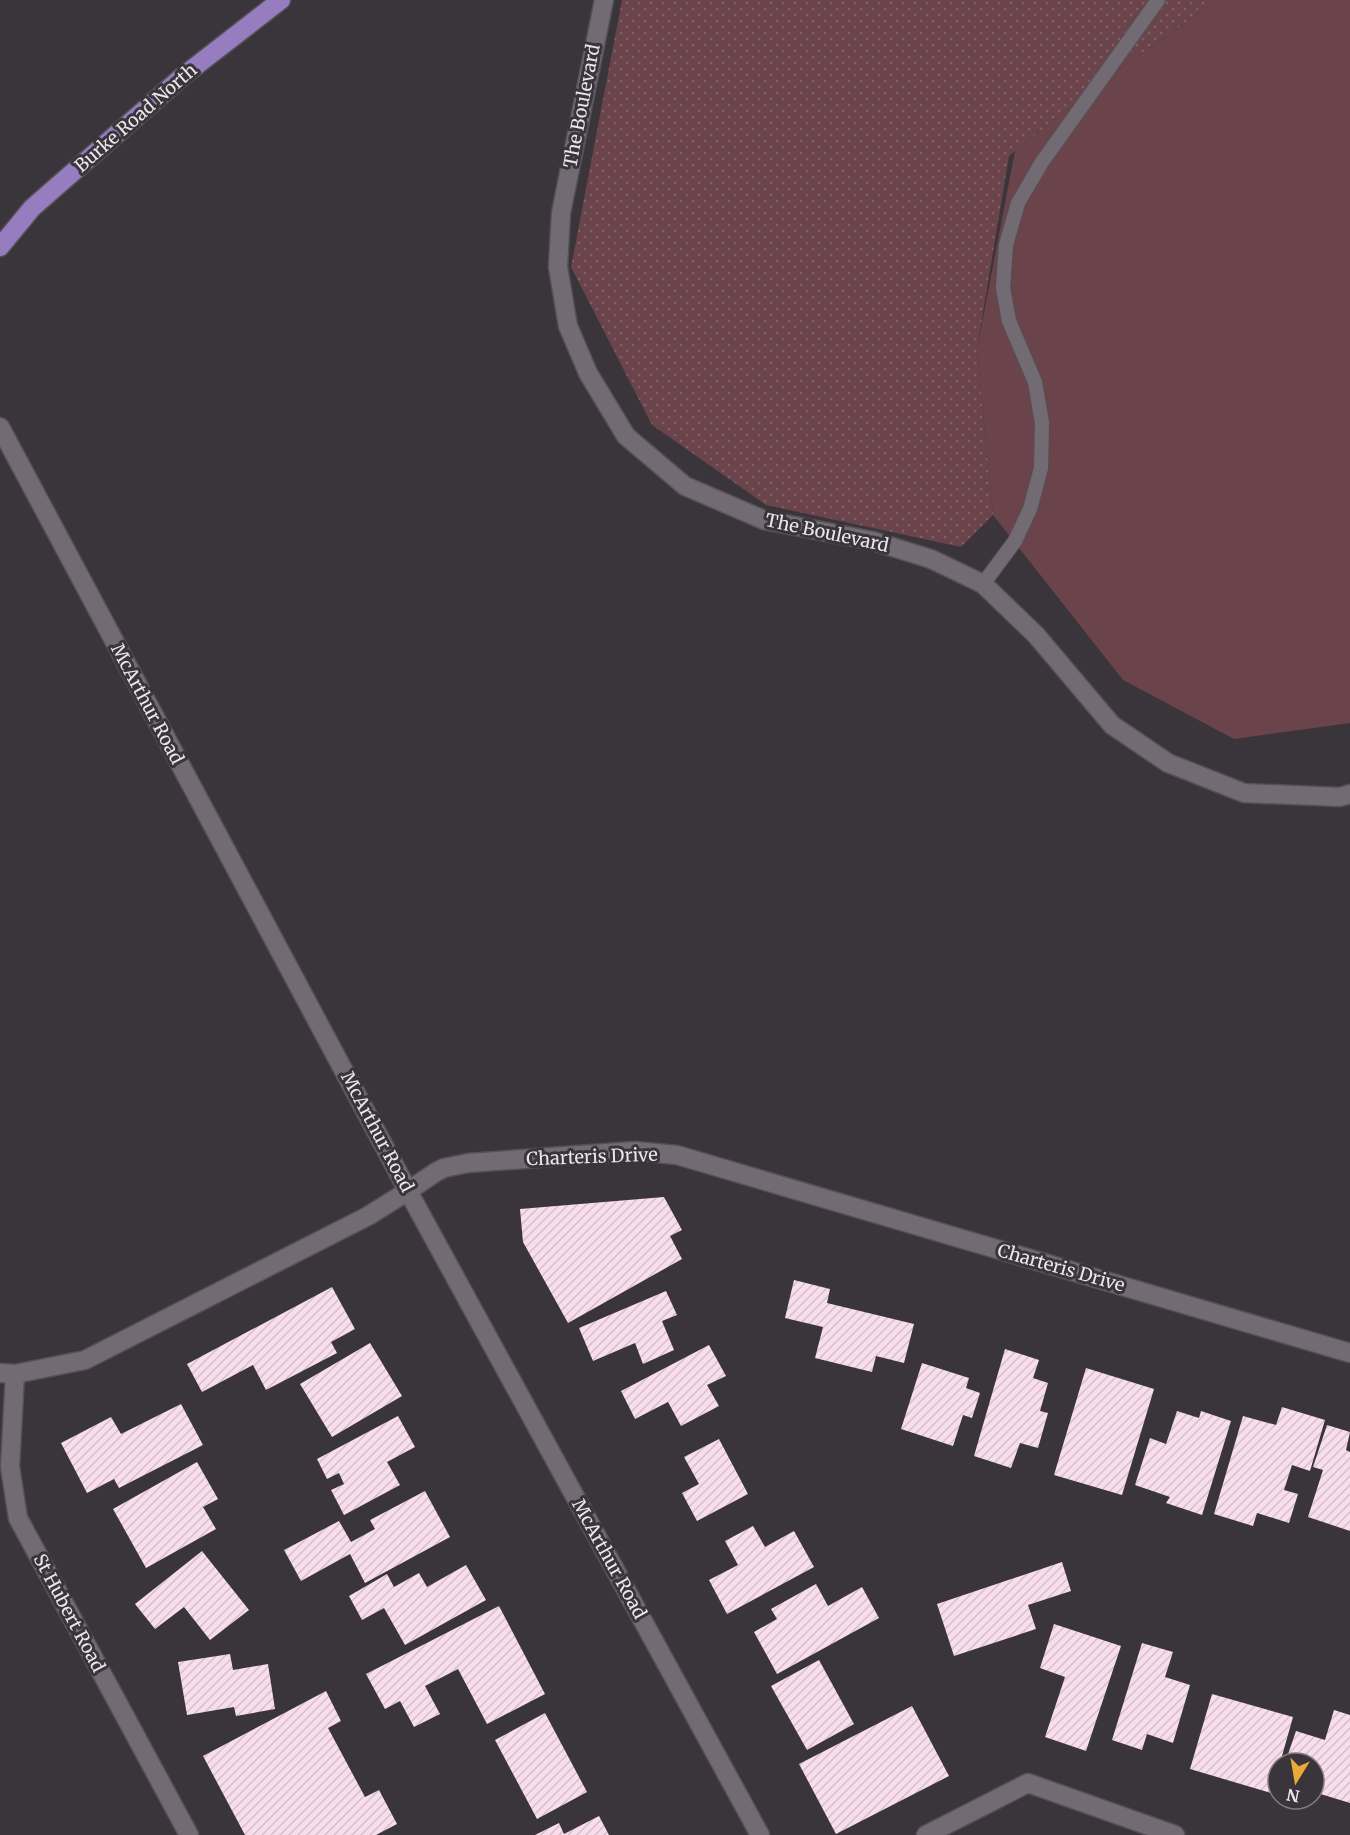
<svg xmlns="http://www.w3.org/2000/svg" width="1350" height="1835" font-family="Merriweather,serif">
<defs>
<pattern id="park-dots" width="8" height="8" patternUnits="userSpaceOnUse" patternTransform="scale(1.5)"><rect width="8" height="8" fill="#6a444a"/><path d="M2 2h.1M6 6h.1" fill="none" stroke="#7f5f64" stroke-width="1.8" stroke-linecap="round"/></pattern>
<pattern id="building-hatch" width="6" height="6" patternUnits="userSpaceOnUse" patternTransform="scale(1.5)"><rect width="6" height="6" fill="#f8deec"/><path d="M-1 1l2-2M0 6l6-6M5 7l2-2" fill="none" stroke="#d4bfcb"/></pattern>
</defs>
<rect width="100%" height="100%" fill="#3a343b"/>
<path fill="#6a444a" d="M1218 0H1350V723L1234 739 1123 680 993 515 977 349 1015 151 1102 81Z"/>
<path fill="url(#park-dots)" d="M622 0H1218L1102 81 1009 156 977 349 993 515 961 547 766 505 652 425 571 267Z"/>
<path fill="url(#building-hatch)" d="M664 1197 682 1230 670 1236 682 1259 568 1323 523 1242 520 1209Z
M794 1280 830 1289 827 1303 914 1324 904 1363 876 1356 872 1372 815 1358 823 1327 785 1318Z
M332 1287 355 1329 331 1342 337 1353 266 1390 253 1365 202 1392 187 1364Z
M666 1291 677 1315 662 1321 674 1350 643 1364 635 1343 593 1361 579 1328Z
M370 1343 402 1396 332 1437 300 1384Z
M709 1345 726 1376 707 1385 719 1406 681 1426 668 1402 635 1419 621 1391Z
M1005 1349 1039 1360 1033 1378 1048 1383 1040 1411 1048 1413 1038 1448 1020 1443 1011 1468 974 1456Z
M922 1363 969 1378 966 1388 980 1393 972 1418 963 1415 953 1446 901 1429Z
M1086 1368 1154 1389 1122 1495 1054 1475Z
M181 1404 203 1445 119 1488 114 1479 87 1493 61 1443 111 1417 121 1434Z
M1282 1407 1325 1420 1310 1471 1292 1465 1284 1490 1298 1494 1289 1523 1257 1513 1253 1526 1214 1514 1243 1416 1276 1425Z
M1177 1411 1199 1418 1201 1411 1231 1421 1202 1515 1166 1503 1170 1497 1135 1485 1150 1438 1166 1444Z
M398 1416 415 1447 387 1462 400 1485 344 1515 331 1490 344 1484 339 1473 327 1479 317 1459Z
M1327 1425 1350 1432 1346 1450 1350 1452V1531L1308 1517 1323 1470 1313 1467Z
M719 1439 748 1494 697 1521 682 1493 699 1484 684 1457Z
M197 1462 218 1499 203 1507 216 1529 146 1568 113 1509Z
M425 1491 450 1537 365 1583 350 1554 301 1581 284 1550 339 1521 351 1542 375 1529 370 1520Z
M753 1526 765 1547 794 1531 814 1567 727 1614 709 1580 738 1565 725 1541Z
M202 1551 249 1610 210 1640 184 1607 155 1629 135 1604Z
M1062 1562 1071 1591 1028 1605 1036 1629 954 1656 937 1604Z
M466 1565 486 1600 405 1645 384 1608 362 1620 349 1596 387 1574 394 1587 419 1573 427 1587Z
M816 1584 828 1606 862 1587 879 1618 777 1674 754 1632 777 1619 771 1609Z
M499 1606 545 1694 487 1724 458 1669 425 1686 440 1714 414 1727 400 1701 385 1709 366 1674Z
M1054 1624 1121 1646 1086 1751 1045 1737 1065 1677 1040 1668Z
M1142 1643 1173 1652 1165 1677 1190 1685 1173 1743 1147 1734 1142 1750 1112 1740Z
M230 1654 233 1670 268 1664 275 1709 236 1716 234 1707 187 1715 178 1662Z
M819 1660 854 1724 807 1750 771 1686Z
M326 1691 341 1721 328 1728 365 1797 379 1790 397 1824 376 1835H245L203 1756Z
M1212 1694 1293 1717 1280 1763H1278V1770L1271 1793 1190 1769Z
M912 1706 949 1776 836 1834 799 1764Z
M1334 1710 1350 1715V1803L1314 1792V1763H1285L1296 1731 1325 1740Z
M545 1713 587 1792 537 1819 495 1740Z
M599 1816 609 1835H535L559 1823 564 1834Z"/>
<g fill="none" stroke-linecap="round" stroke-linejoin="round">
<defs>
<path id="service" d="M983 584 1015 541 1030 509 1041 468 1042 423 1035 382 1009 321 1003 288 1006 245 1018 203 1042 162 1158 0"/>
<path id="minor" d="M0 1373 15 1374 85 1360 368 1216 408 1191 436 1172 444 1168 468 1163 635 1151 677 1155 1350 1353
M15 1374 10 1467 18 1518 189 1835
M926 1835 1028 1783 1175 1835"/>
<path id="tertiary" d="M604 0 561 213 558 267 568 326 588 373 626 436 685 486 764 520 873 541 931 559 983 584 1036 635 1112 725 1168 763 1244 793 1340 797 1350 794
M0 427 408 1191 760 1835"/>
<path id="primary" d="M0 247 32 208 183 76 281 0"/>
</defs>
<use href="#service" stroke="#555056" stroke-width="16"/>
<use href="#minor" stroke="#555056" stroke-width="21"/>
<use href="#tertiary" stroke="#555056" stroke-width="21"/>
<use href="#primary" stroke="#555056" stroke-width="21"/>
<use href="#service" stroke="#726b73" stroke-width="14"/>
<use href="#minor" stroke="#726b73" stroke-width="18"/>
<use href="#tertiary" stroke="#726b73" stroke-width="18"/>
<use href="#primary" stroke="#967dc0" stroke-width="18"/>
</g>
<g text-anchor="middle" stroke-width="6" stroke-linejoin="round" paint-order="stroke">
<g font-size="18" fill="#eae7eb" stroke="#3a343b">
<text transform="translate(582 106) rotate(-79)" y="6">The Boulevard</text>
<text transform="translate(136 118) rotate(-41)" y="6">Burke Road North</text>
<text transform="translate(827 533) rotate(12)" y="6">The Boulevard</text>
<text transform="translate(147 704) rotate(62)" y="6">McArthur Road</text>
<text transform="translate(377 1132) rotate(62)" y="6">McArthur Road</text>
<text transform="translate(592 1157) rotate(-2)" y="6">Charteris Drive</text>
<text transform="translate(1061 1268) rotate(16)" y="6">Charteris Drive</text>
<text transform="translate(609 1559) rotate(61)" y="6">McArthur Road</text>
<text transform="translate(69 1613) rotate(62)" y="6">St Hubert Road</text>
</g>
</g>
<g transform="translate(1296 1781) rotate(191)"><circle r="28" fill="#3a343b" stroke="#807c81" stroke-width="1.5"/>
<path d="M0-4.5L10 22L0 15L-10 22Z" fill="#e9ab38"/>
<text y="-9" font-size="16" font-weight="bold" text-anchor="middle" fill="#eae7eb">N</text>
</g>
</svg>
